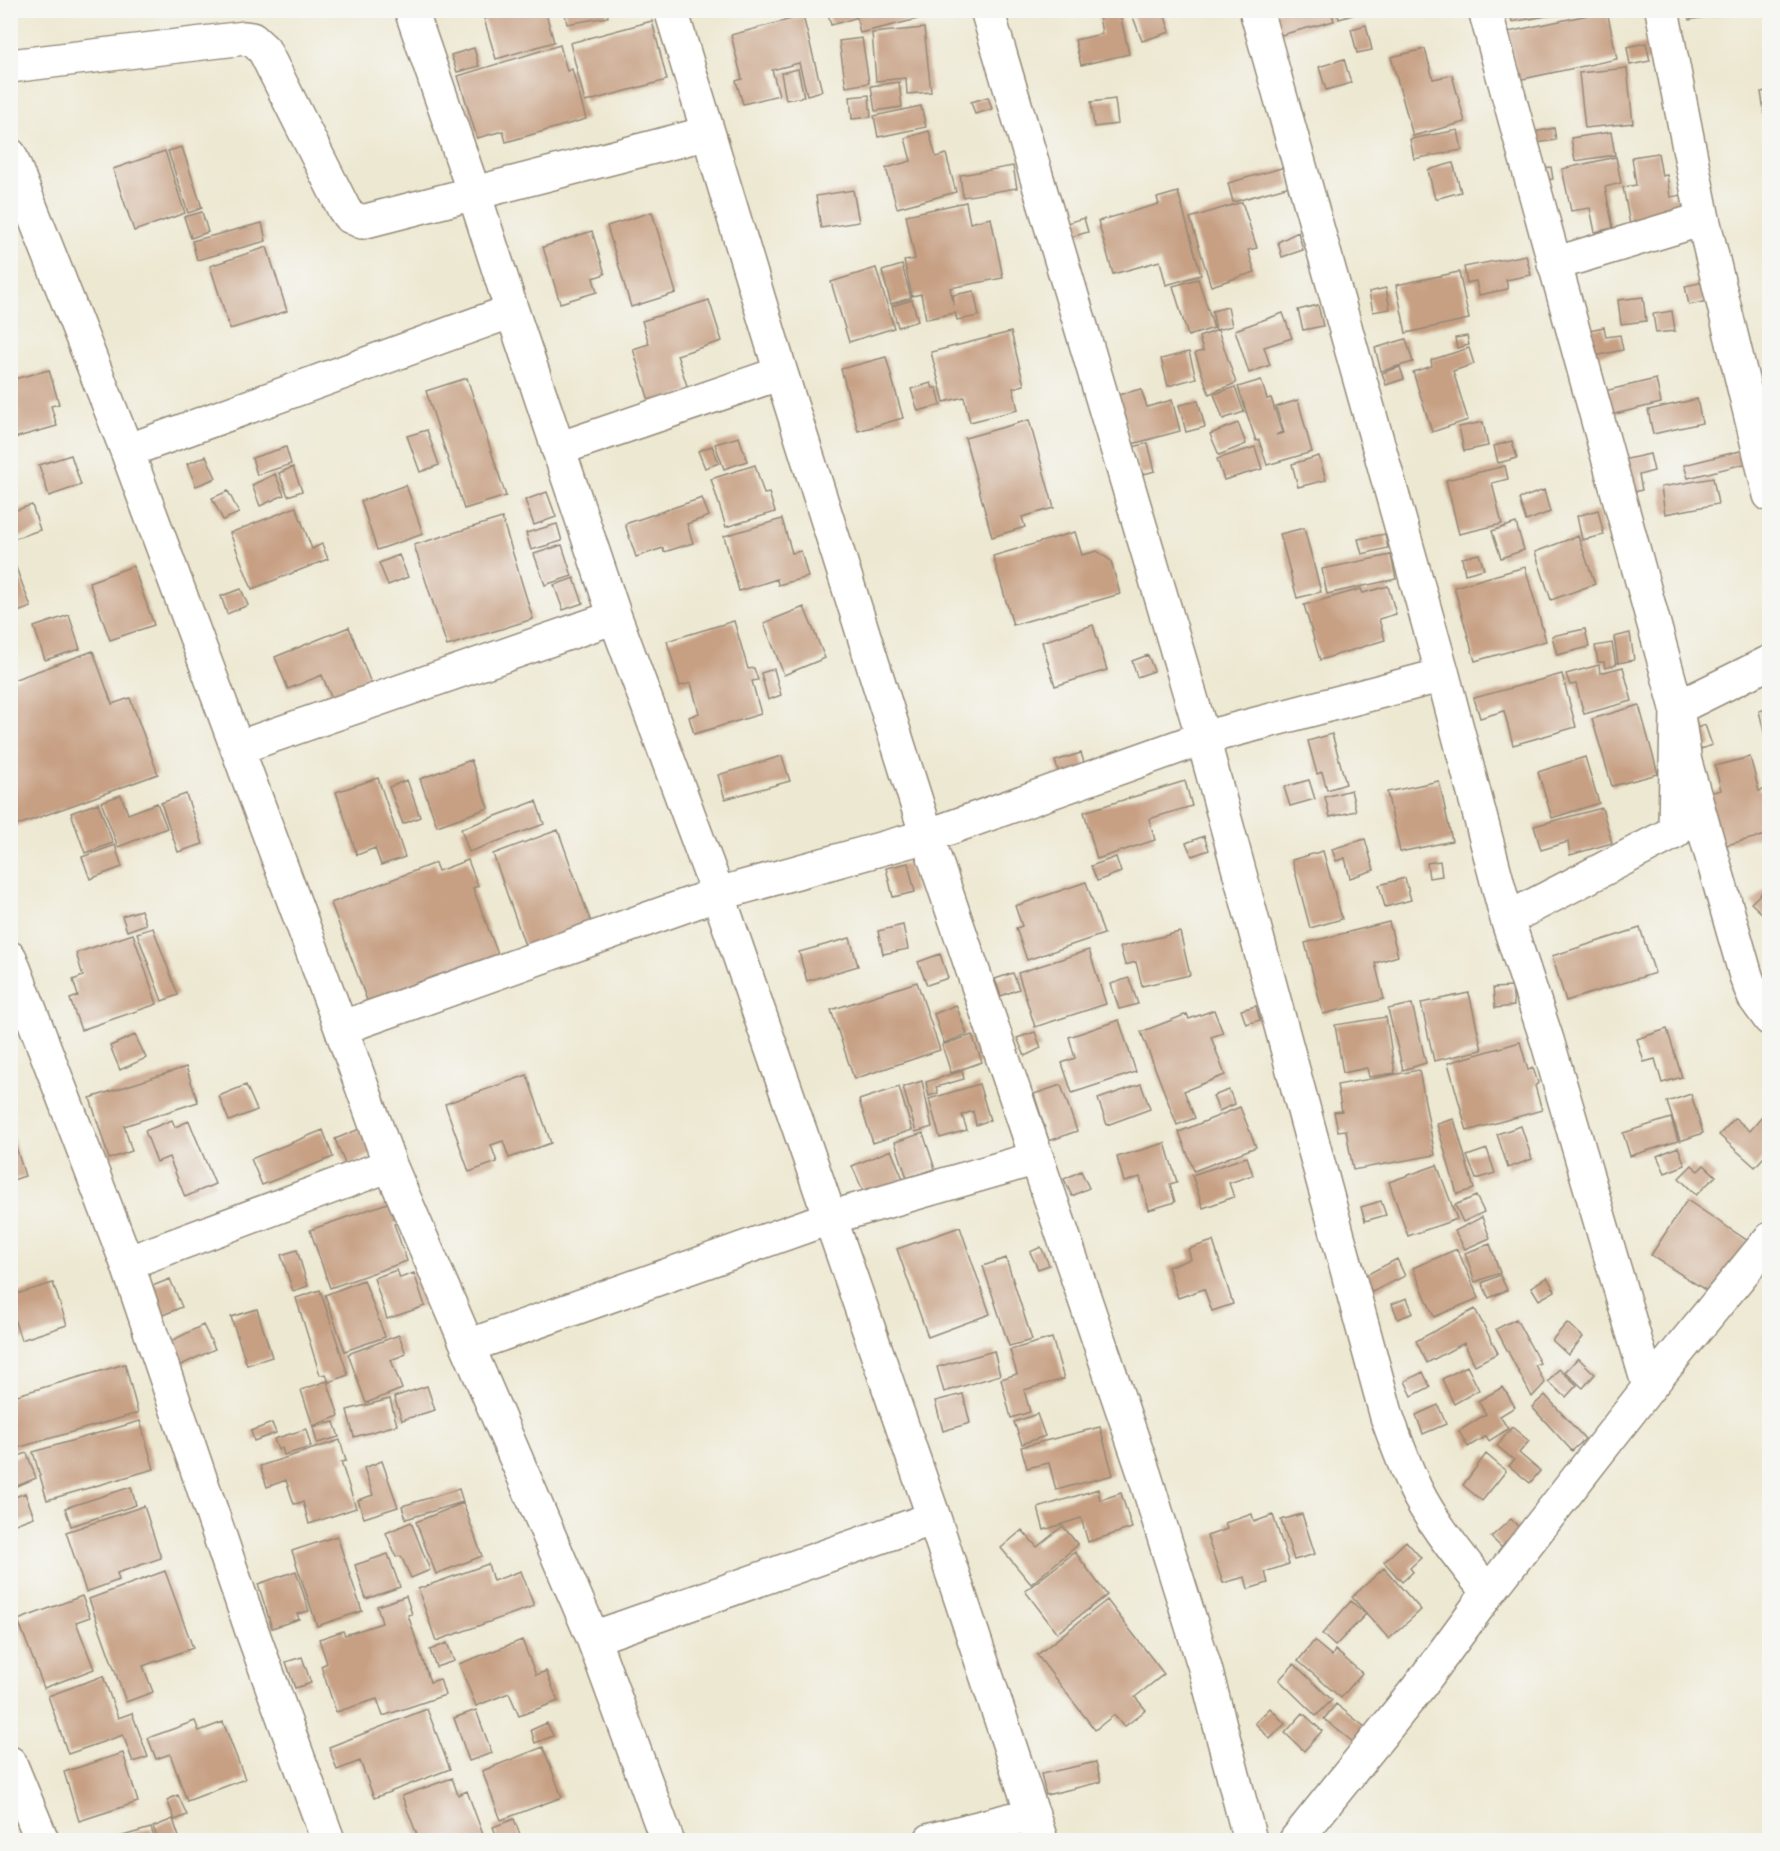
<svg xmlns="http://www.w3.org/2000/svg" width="1780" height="1851" font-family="Sriracha,sans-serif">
<rect width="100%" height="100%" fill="#f6f6f2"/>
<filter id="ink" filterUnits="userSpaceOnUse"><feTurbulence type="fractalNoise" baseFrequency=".0167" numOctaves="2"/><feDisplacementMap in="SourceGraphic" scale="12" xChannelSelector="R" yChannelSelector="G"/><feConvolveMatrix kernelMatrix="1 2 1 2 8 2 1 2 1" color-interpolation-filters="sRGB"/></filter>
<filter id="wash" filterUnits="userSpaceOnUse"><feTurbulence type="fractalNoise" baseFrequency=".008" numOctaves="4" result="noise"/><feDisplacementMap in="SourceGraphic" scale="24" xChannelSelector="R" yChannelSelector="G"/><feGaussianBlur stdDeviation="1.35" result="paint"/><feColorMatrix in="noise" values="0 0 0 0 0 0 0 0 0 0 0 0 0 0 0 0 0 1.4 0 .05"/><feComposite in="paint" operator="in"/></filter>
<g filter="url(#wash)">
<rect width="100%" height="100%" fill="#ede8d1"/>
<g id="blocks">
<path fill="#c7a084" d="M514 10H545L554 42 496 59 484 19Z
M564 10H607L608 17 567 24Z
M827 10H853L855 18 831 25Z
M855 10H951V11L860 33Z
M1098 10H1119L1129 54 1081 65 1075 40 1102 34Z
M1153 10H1163L1170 32 1142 41 1133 17Z
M1270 10H1331L1334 21 1277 36Z
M1337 10H1352L1353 15 1339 19Z
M1510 10H1569V12L1512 22Z
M1687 10H1734V12L1689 20Z
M1607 11 1617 59 1518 80 1508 32Z
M803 16 822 91 807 95 799 63 772 70 779 95 743 104 736 81 742 79 731 35Z
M652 21 667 80 585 102 570 43Z
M1366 25 1372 50 1357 53 1351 29Z
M924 28 931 92 907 94 906 78 876 81 872 33Z
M862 38 869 83 846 87 839 41Z
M1646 43 1650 61 1630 65 1627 47Z
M560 45 567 71 572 69 586 119 506 142 503 131 477 138 458 76Z
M474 48 479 66 457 72 451 55Z
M1425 49 1433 79 1452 75 1465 122 1413 136 1391 57Z
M1344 59 1351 83 1326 90 1319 67Z
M1627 68 1633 123 1585 128 1579 73Z
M798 69 804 97 786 100 781 73Z
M899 82 902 107 875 111 871 86Z
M1770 90V117H1765L1761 92Z
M869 95 871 117 852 119 850 97Z
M988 97 992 109 975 114 971 102Z
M1115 99 1118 124 1094 127 1091 102Z
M921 106 926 127 878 137 874 116Z
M1554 128 1556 140 1531 144 1529 133Z
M1458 130 1462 150 1414 159 1410 139Z
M929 131 936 157 946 154 956 192 897 208 886 168 911 161 905 138Z
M1611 132 1615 155 1575 161 1571 138Z
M182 147 202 208 188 213 168 151Z
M165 151 185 213 134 231 113 169Z
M1658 153 1662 176 1667 175 1670 197 1689 194 1692 215 1630 225 1623 187 1636 185 1632 157Z
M1616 157 1621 183 1605 187 1613 228 1595 232 1590 208 1571 211 1562 169Z
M1453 163 1461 192 1435 199 1428 170Z
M1013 166 1017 188 963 197 960 175Z
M1285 167 1290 186 1233 202 1228 183Z
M1551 167 1553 179 1537 182 1535 169Z
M853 190 859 222 821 228 816 196Z
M1178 192 1201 275 1166 285 1160 261 1113 274 1098 221 1159 204 1157 198Z
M966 202 970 223 991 218 1003 278 950 288 954 305 953 295 974 291 979 316 957 320 955 313 926 319 921 294 912 296 904 261 915 259 906 215Z
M1242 202 1257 248 1248 250 1255 272 1211 286 1190 218Z
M202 212 208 232 191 238 184 217Z
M652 212 676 293 631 307 607 226Z
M1084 218 1088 232 1071 237 1067 223Z
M262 223 266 241 197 260 192 241Z
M592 231 605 274 593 278 597 292 560 303 543 247Z
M1298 232 1303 250 1282 257 1278 242Z
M267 247 287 311 230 329 210 266Z
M1526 255 1531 275 1506 280 1508 289 1479 295 1476 281 1467 283 1464 267Z
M902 265 911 298 891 304 882 271Z
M876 268 894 328 849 342 831 282Z
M1459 272 1469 319 1406 333 1396 285Z
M1198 279 1214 328 1188 336 1173 286Z
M1704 282 1708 301 1689 305 1685 286Z
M1386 288 1390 309 1373 312 1369 292Z
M1643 297 1646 321 1621 324 1618 300Z
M709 300 722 341 677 355 689 392 650 404 633 349 649 344 642 321Z
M912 300 918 321 898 327 892 306Z
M1318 305 1323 326 1303 330 1298 310Z
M1228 307 1232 326 1216 330 1212 311Z
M1672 311 1675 331 1656 333 1653 314Z
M1283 313 1292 338 1264 347 1270 365 1249 373 1235 330Z
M1604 327 1606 337 1620 335 1623 350 1590 357 1584 331Z
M1218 330 1236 383 1209 394 1195 353 1203 351 1199 337Z
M1011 332 1024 385 1013 388 1018 410 970 422 964 397 944 402 931 352Z
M1467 336 1469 345 1457 348 1455 338Z
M1406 339 1413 362 1381 371 1375 348Z
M1469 348 1474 364 1453 371 1468 420 1432 432 1413 372 1432 366 1431 360Z
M1189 352 1196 378 1168 386 1161 359Z
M886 357 903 418 858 431 841 369Z
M1400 367 1404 379 1386 385 1382 373Z
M49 370 59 404 51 406 57 426 14 438 10 431V380Z
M467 378 506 496 464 509 426 391Z
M1656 379 1661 403 1606 416 1600 392Z
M1261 380 1267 399 1271 398 1282 432 1276 435 1284 433 1276 407 1298 400 1312 452 1267 465 1259 440 1256 441 1238 387Z
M931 383 933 388H937L941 405 918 411 911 389Z
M1235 387 1244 412 1223 419 1214 394Z
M1141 389 1147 407 1172 400 1180 431 1132 444 1118 395Z
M1697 399 1702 423 1653 434 1648 410Z
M1198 401 1205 427 1186 432 1179 405Z
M1029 420 1054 508 1022 517 1025 527 992 537 965 438Z
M1483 422 1488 446 1464 451 1459 427Z
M1238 423 1246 444 1219 455 1210 434Z
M427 430 439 465 420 472 407 436Z
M739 437 747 461 724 469 715 444Z
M1512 441 1517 458 1498 463 1494 446Z
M1148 443 1155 471 1140 475 1133 447Z
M712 446 719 463 705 468 698 451Z
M286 447 291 464 257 475 252 458Z
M1255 447 1262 469 1224 480 1217 459Z
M1744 450 1748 463 1688 478 1684 465Z
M1650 454 1654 471 1639 475 1642 490 1626 494 1618 461Z
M71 455 81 485 49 496 39 465Z
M206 456 216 478 196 486 187 464Z
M1319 456 1326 480 1298 487 1292 464Z
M755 465 764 494 769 493 775 512 726 527 711 479Z
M1505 466 1508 479 1492 483 1502 524 1459 534 1446 480Z
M293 467 302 491 288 496 279 473Z
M275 474 284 495 260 506 252 485Z
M1713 478 1718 504 1665 514 1661 487Z
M406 485 423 534 377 550 361 501Z
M1544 490 1550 512 1526 521 1519 499Z
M228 491 239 513 223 520 212 498Z
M547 492 556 517 534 525 525 500Z
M702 498 709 516 687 524 693 543 664 552 663 548 636 557 625 524Z
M32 505 40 530 13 539 10 530V512Z
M296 507 312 549 322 544 328 559 252 589 230 533Z
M1598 510 1604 535 1582 540 1577 516Z
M502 518 533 619 447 646 414 545Z
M782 519 792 553 801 551 808 577 778 585 777 579 739 591 724 536Z
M1516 523 1524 550 1501 558 1492 531Z
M557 524 562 541 531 550 526 533Z
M1304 528 1321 592 1297 598 1280 534Z
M1075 532 1082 555 1097 551 1111 561 1120 594 1013 625 993 556Z
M1385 534 1388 548 1362 554 1358 539Z
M1578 536 1595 584 1551 600 1535 552Z
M562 545 572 576 545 585 534 554Z
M1479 554 1484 569 1465 574 1462 558Z
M399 555 408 577 388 585 379 563Z
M1391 555 1396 579 1327 594 1322 569Z
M15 565 31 607 10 615V567Z
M133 566 154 625 110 640 89 582Z
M1525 567 1546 641 1475 661 1454 587Z
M574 578 583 603 563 610 554 585Z
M1388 586 1396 614 1379 619 1385 640 1320 660 1304 605 1361 589 1363 593Z
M241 589 248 605 227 614 221 596Z
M804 607 825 658 784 675 764 623Z
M69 615 80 649 45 660 34 627Z
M734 621 748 669 754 668 758 680 752 681 761 714 694 734 689 717 699 713 691 683 680 686 667 641Z
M1093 625 1107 670 1055 686 1042 642Z
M349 627 374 691 335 707 322 675 288 689 275 657Z
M1585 629 1589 647 1557 655 1552 636Z
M1630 633 1634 660 1618 663 1614 637Z
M1612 643 1616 665 1605 668 1604 662H1598L1595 646Z
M93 651 112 704 130 698 158 774 10 828V681Z
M1148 655 1154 671 1137 677 1132 661Z
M1599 665 1600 673 1623 667 1632 701 1584 714 1576 684 1570 685 1566 674Z
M774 669 781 695 768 700 761 673Z
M1562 674 1576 727 1513 745 1504 711 1480 718 1474 698Z
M1639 705 1658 774 1612 786 1592 719Z
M1770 708V739L1766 740 1759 711Z
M1705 725 1712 745 1693 752 1686 732Z
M1332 734 1346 784 1327 790 1322 772 1317 774 1308 741Z
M1081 753 1087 772 1061 780 1055 761Z
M782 756 790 781 725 799 718 775Z
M1585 757 1599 803 1552 818 1538 772Z
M1750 757 1759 791 1770 788V834L1718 847 1705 794 1721 790 1715 766Z
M471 760 488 808 437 826 420 779Z
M378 778 405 857 381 865 375 848 357 855 336 792Z
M407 780 420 817 403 824 389 787Z
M1309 780 1315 799 1290 806 1284 787Z
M1185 781 1192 806 1149 819 1155 840 1097 859 1084 812Z
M1439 781 1452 841 1400 852 1387 792Z
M1351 790 1356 811 1330 817 1325 797Z
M186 794 203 844 178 852 161 803Z
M121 795 128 814 157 803 167 828 118 847 101 802Z
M536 801 544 824 469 852 461 829Z
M98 803 113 843 85 853 71 813Z
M1602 808 1612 843 1570 855 1568 842 1541 850 1534 826Z
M558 830 593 928 527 951 493 854Z
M1204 836 1209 850 1192 856 1186 843Z
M1365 839 1374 870 1350 878 1345 858 1336 861 1332 849Z
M115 845 122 867 90 879 82 857Z
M1323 851 1342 919 1310 928 1292 860Z
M1116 857 1121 872 1097 881 1091 866Z
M468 860 478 886 473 888 502 965 372 1014 331 903 435 863 438 871Z
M1440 861 1442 876 1429 878 1427 863Z
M908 863 915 892 893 897 886 868Z
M1405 878 1411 900 1385 907 1379 885Z
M1086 882 1104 934 1027 960 1016 928 1022 926 1015 906Z
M1770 885V921L1751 903Z
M141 910 146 924 127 931 122 916Z
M1389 922 1398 956 1375 963 1384 999 1323 1014 1305 943Z
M903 925 908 949 883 954 878 931Z
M153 928 178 995 162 1001 137 933Z
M1640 928 1655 973 1566 1001 1552 956Z
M1180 932 1190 975 1142 986 1136 962 1125 965 1120 947Z
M133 934 157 1004 81 1030 70 999 78 996 73 980 83 976 76 953Z
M850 938 858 966 807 981 799 952Z
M1089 950 1106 1004 1035 1027 1018 973Z
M940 954 948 978 927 985 918 962Z
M1013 973 1019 989 1001 996 995 979Z
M1129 978 1138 1004 1119 1009 1111 984Z
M917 982 940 1050 854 1079 831 1010Z
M1512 987 1514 1006 1495 1008 1493 988Z
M1469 993 1482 1050 1434 1061 1421 1003Z
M1412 1004 1426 1063 1403 1070 1388 1009Z
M956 1005 967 1034 944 1043 934 1014Z
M1256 1006 1260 1020 1246 1024 1241 1010Z
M1214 1010 1223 1033 1211 1037 1225 1075 1184 1091 1195 1118 1177 1125 1141 1032 1187 1014 1189 1019Z
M1386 1017 1395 1073 1369 1077 1367 1068 1343 1073 1335 1025Z
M1119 1020 1136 1072 1072 1093 1062 1063 1075 1058 1069 1037Z
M1667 1029 1682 1077 1662 1083 1655 1059 1644 1062 1637 1039Z
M1035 1032 1041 1048 1025 1056 1017 1038Z
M135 1035 146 1058 120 1070 110 1046Z
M972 1035 982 1062 951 1073 942 1045Z
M1520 1042 1528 1070 1533 1068 1538 1083 1535 1086 1542 1110 1467 1131 1448 1063Z
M186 1067 198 1102 124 1126 132 1151 109 1159 90 1098Z
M1419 1070 1435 1155 1353 1170 1346 1130 1338 1131 1334 1112 1342 1111 1337 1085Z
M962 1071 964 1079 936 1087 938 1093 929 1096 926 1082Z
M527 1075 551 1143 509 1158 503 1141 491 1145 497 1162 469 1172 445 1104Z
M922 1081 932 1127 916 1132 903 1087Z
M979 1084 990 1120 976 1125 973 1111 962 1115 967 1130 940 1138 929 1099Z
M1141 1084 1150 1109 1107 1125 1098 1099Z
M246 1085 257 1110 229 1121 219 1096Z
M1061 1085 1077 1131 1049 1141 1034 1094Z
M899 1087 912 1130 873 1143 859 1100Z
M1229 1090 1235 1104 1219 1111 1213 1096Z
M1691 1094 1703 1133 1680 1141 1667 1102Z
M1240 1107 1256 1147 1194 1171 1179 1132Z
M1762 1117 1770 1124V1150L1755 1167 1719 1135 1735 1118 1750 1131Z
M1671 1118 1678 1141 1630 1156 1623 1133Z
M1454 1119 1474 1189 1457 1194 1437 1124Z
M172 1120 175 1127 189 1121 215 1184 185 1197 169 1157 157 1162 145 1131Z
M1521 1126 1532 1159 1508 1168 1497 1134Z
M10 1128 25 1176 10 1181Z
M362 1128 372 1154 346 1166 335 1139Z
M323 1130 333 1157 262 1185 251 1159Z
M923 1133 935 1169 907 1178 895 1142Z
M1165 1143 1177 1182 1170 1184 1175 1202 1149 1210 1140 1177 1124 1182 1117 1157Z
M1678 1147 1685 1165 1665 1173 1657 1156Z
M1487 1149 1495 1173 1476 1179 1467 1156Z
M891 1150 906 1186 868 1202 852 1166Z
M1247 1157 1253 1175 1229 1183 1234 1197 1203 1208 1192 1175Z
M1437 1165 1457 1219 1408 1236 1389 1182Z
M1692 1165 1698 1171 1704 1165 1716 1176 1696 1195 1679 1178Z
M1081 1171 1089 1188 1072 1196 1064 1179Z
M1476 1196 1484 1212 1463 1222 1455 1205Z
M399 1199 407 1219 394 1224 407 1261 330 1288 310 1230Z
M1687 1200 1748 1241 1713 1295 1651 1255Z
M1381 1201 1386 1215 1365 1221 1361 1207Z
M1482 1217 1490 1238 1465 1249 1455 1231Z
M960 1227 990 1314 928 1337 897 1249Z
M1213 1241 1233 1304 1212 1311 1204 1289 1178 1298 1168 1267 1191 1259 1188 1249Z
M1490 1244 1500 1273 1475 1282 1465 1253Z
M1041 1247 1049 1265 1038 1269 1030 1252Z
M1457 1249 1479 1298 1434 1317 1413 1268Z
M297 1250 308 1286 293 1291 281 1255Z
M1006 1258 1032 1340 1009 1346 983 1266Z
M1397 1259 1405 1276 1372 1292 1364 1276Z
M397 1270 400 1278 414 1273 425 1306 387 1319 374 1278Z
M1500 1275 1507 1290 1489 1298 1482 1283Z
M1547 1277 1555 1291 1539 1300 1531 1287Z
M170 1279 182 1307 158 1317 145 1289Z
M364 1280 385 1337 345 1351 325 1295Z
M53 1283 67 1325 21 1340 10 1306V1296Z
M320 1290 348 1375 329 1382 326 1374 320 1375 296 1298Z
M1407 1298 1413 1313 1398 1319 1392 1304Z
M257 1309 272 1357 247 1365 231 1317Z
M1475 1309 1498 1353 1475 1365 1464 1343 1427 1363 1416 1341Z
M1516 1319 1540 1363 1535 1365 1545 1383 1532 1397 1496 1329Z
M1567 1323 1583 1337 1568 1355 1552 1340Z
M203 1325 215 1349 179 1366 167 1343Z
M399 1335 406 1354 391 1360 402 1389 366 1403 348 1354Z
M1052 1338 1064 1379 1024 1390 1030 1412 1011 1418 1001 1379 1017 1374 1010 1350Z
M994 1351 1000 1375 944 1392 937 1367Z
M1578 1358 1595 1374 1583 1388 1565 1372Z
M125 1364 138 1413 10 1450V1397Z
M1467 1366 1479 1390 1454 1404 1442 1379Z
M1559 1369 1577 1385 1566 1397 1548 1382Z
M1423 1372 1430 1387 1412 1396 1405 1381Z
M327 1381 339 1416 313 1426 301 1390Z
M427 1386 435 1410 402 1420 394 1397Z
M1503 1387 1515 1407 1500 1416 1508 1429 1489 1441 1486 1436 1468 1447 1459 1431 1486 1414 1478 1401Z
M963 1394 970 1423 943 1431 935 1401Z
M1545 1395 1585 1439 1572 1451 1532 1407Z
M390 1399 397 1425 354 1437 347 1410Z
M1438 1405 1446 1424 1423 1434 1416 1415Z
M1037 1414 1045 1436 1022 1444 1014 1422Z
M140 1421 154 1469 47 1500 33 1452Z
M334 1422 339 1437 317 1443 313 1427Z
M272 1423 276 1433 254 1441 251 1431Z
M1100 1427 1113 1475 1056 1490 1049 1463 1027 1468 1021 1447Z
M1512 1427 1529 1441 1519 1453 1540 1471 1530 1483 1509 1466 1514 1460 1497 1446Z
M306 1429 311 1447 284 1455 282 1448 278 1450 274 1439Z
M340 1440 346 1461 341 1462 356 1508 309 1524 303 1502 294 1504 286 1480 267 1487 260 1466Z
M27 1453 36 1478 10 1489V1459Z
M1486 1454 1506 1471 1482 1501 1463 1485Z
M382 1461 398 1507 364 1518 358 1500 373 1495 364 1468Z
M131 1487 136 1505 71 1526 65 1508Z
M459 1489 463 1502 406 1519 402 1506Z
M1098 1489 1100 1500 1121 1493 1132 1528 1088 1542 1081 1518 1044 1530 1038 1508Z
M25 1493 34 1517 10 1526V1499Z
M463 1503 482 1556 436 1574 416 1522Z
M144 1506 161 1558 117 1573 119 1580 86 1592 66 1532Z
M1252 1514 1254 1522 1273 1515 1289 1564 1265 1572 1268 1583 1248 1589 1245 1577 1223 1583 1207 1536 1227 1529 1225 1523Z
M1302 1514 1315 1554 1294 1560 1281 1520Z
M1511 1519 1526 1535 1507 1553 1491 1537Z
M411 1522 430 1570 411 1578 401 1556 396 1557 386 1533Z
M1063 1526 1078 1545 1031 1584 1001 1548 1022 1530 1037 1547Z
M337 1536 362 1611 317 1626 292 1551Z
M1406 1541 1421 1558 1410 1568 1413 1572 1402 1582 1384 1562Z
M1075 1552 1107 1595 1057 1633 1025 1591Z
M388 1554 400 1587 366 1599 355 1565Z
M488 1564 493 1581 521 1571 534 1606 436 1641 418 1589Z
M1384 1568 1421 1610 1389 1639 1352 1597Z
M165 1571 193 1648 143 1666 153 1692 126 1702 89 1599Z
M296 1571 309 1611 297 1614 299 1619 272 1628 258 1584Z
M82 1596 90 1617 76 1622 94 1669 44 1688 18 1620Z
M406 1596 412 1614 408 1615 430 1682 440 1679 445 1695 383 1716 377 1699 336 1712 321 1666 327 1663 319 1639 343 1631 345 1635 382 1623 377 1606Z
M1107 1600 1164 1674 1135 1697 1146 1710 1124 1727 1114 1715 1095 1730 1037 1655Z
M1351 1601 1366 1614 1335 1646 1322 1634Z
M522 1640 536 1675 546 1671 558 1701 519 1716 509 1693 476 1706 459 1664Z
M1314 1641 1332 1656 1335 1650 1362 1673 1341 1698 1298 1661Z
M447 1643 454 1661 436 1667 430 1650Z
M302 1657 311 1683 295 1688 286 1662Z
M1294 1664 1332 1700 1316 1716 1279 1680Z
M103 1676 118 1718 132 1713 148 1757 133 1762 123 1735 68 1754 48 1696Z
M1336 1704 1375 1735 1363 1750 1324 1719Z
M1270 1708 1285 1724 1270 1739 1255 1723Z
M427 1709 450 1769 374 1798 360 1761 337 1770 329 1747Z
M476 1710 492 1753 469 1761 454 1718Z
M1303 1713 1322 1731 1304 1751 1285 1733Z
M195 1721 199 1731 223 1722 245 1779 187 1801 170 1754 156 1759 148 1738Z
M547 1723 553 1736 535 1743 531 1730Z
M543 1747 562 1797 501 1820 482 1771Z
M123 1753 138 1802 79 1821 64 1772Z
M1096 1762 1101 1782 1046 1795 1041 1774Z
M452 1778 458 1795 467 1791 485 1840H403L417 1835 402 1796Z
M178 1795 187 1815 175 1820 167 1800Z
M173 1819 180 1840H158L153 1827Z
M514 1819 522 1840H498L493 1827Z
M151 1828 155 1840H120L119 1837Z
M594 1834 597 1840H579Z"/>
</g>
</g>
<g filter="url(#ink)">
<use href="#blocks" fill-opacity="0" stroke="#948978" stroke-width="1.5"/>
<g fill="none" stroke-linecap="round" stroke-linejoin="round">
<defs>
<path id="minor" d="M411 10 474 193 512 311 615 617 718 894 934 1518 1041 1840
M671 10 781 373 927 836 1144 1473 1205 1668 1250 1840
M987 10 1203 738 1387 1417C1396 1442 1405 1467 1416 1490 1435 1528 1463 1560 1488 1593
M1256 10 1443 675 1507 919 1547 1040 1649 1387
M1485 10 1677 708 1685 762 1746 976 1754 997 1770 1019
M1662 10 1703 219 1770 495
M10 66 245 38 252 39 264 50 344 209 349 216 362 222 708 133
M10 155 127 451 341 1028 390 1165 593 1638 667 1840
M1554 264 1703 219
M558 449 781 373
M127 451 512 311
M237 748 615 617
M1507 919 1675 832 1677 708 1770 662
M10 958 127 1263 253 1634 328 1840
M341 1028 718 894 927 836 1203 738 1443 675
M127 1263 390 1165
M468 1346 829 1218 1037 1158
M593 1638 934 1518
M10 1763 42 1840
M931 1840 1033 1814
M1296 1840 1418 1688 1488 1593 1649 1387 1770 1239"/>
</defs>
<use href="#minor" stroke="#948978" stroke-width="36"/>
<use href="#minor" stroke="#fff" stroke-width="33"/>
</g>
</g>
<rect width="1780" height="1851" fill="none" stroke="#f6f6f2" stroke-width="36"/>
</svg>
